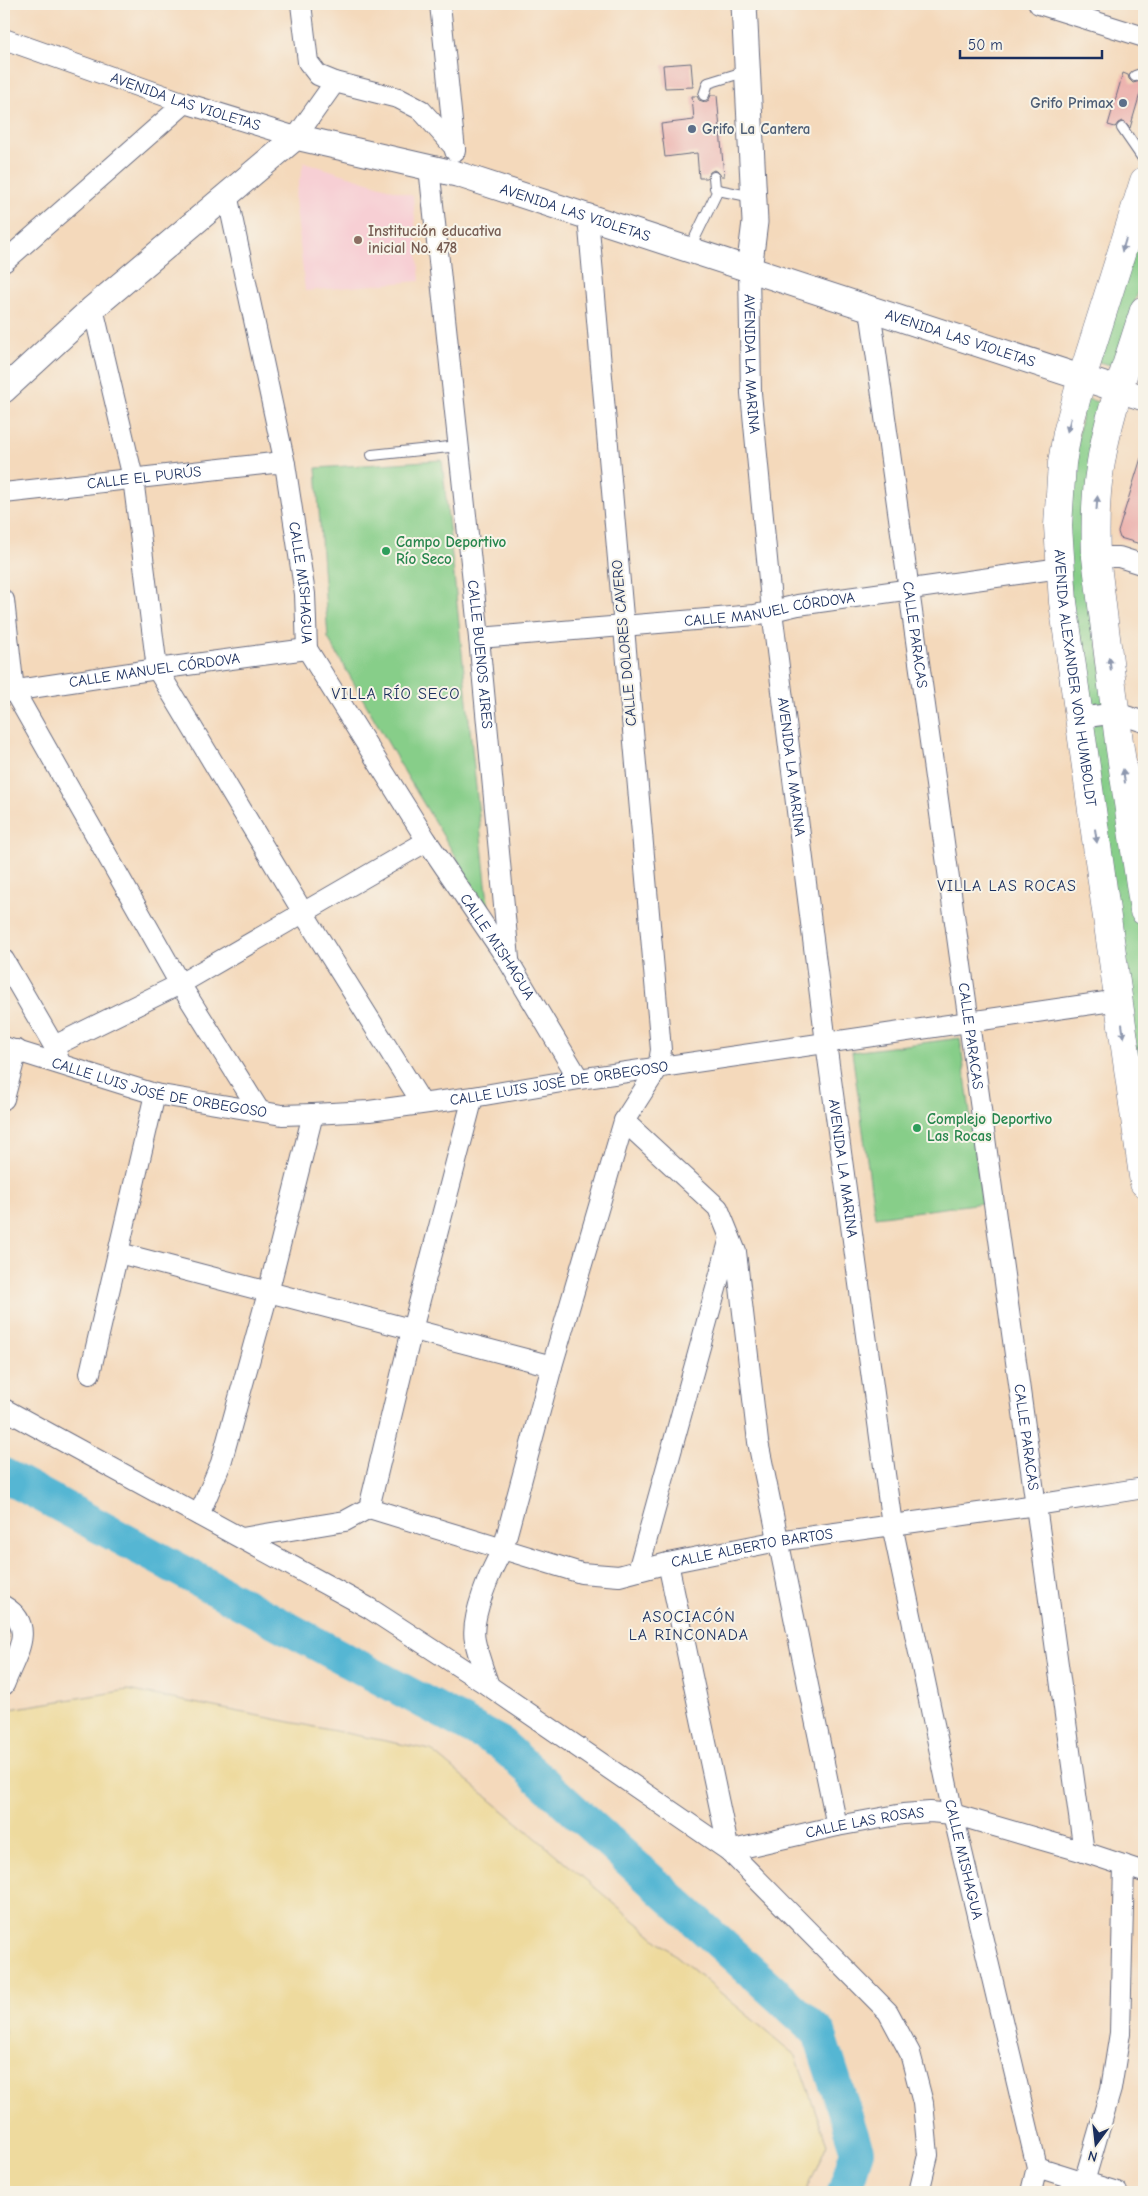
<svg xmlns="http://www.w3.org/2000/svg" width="1148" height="2196" font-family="'Comic Neue',sans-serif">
<rect width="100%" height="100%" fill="#f7f3e8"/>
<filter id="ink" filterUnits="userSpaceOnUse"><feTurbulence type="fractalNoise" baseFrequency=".02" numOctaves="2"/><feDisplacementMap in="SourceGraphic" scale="10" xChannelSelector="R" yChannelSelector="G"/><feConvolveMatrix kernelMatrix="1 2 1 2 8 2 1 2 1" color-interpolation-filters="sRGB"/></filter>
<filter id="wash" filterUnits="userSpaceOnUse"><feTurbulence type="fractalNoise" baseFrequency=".0096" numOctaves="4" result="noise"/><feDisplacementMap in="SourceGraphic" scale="20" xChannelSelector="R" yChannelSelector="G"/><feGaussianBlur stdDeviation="1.12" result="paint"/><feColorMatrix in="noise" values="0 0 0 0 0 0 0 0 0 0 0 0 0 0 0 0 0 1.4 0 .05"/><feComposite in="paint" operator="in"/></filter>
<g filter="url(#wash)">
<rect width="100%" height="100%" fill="#f4d9bb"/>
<path fill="#f7cfd4" d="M304 162 413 196 420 281 305 291 295 198Z"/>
<path fill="#87ce89" stroke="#517e74" d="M1144 213V272L1115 366 1098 362Z
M1084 398 1105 404 1087 566 1144 969V1108L1067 569V514Z
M442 460 489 912 407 776 328 638 316 468Z
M960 1038 982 1203 875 1217 852 1052Z"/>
<path fill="#eeda9e" stroke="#84847e" d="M128 1690 431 1750 796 2056 827 2144 806 2192H4V1710Z"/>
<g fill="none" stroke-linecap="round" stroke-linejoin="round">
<path stroke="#54b6d3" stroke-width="34" d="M4 1475 500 1743 819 2033 857 2151 844 2192"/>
</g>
<g id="blocks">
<path fill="#ecb3af" d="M691 63 693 87 665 88 663 65Z
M1123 73 1128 75 1129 79 1133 83 1144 80 1130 128 1122 121 1118 123 1115 127 1108 125Z
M711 95H717L724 176H721L719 173 714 170 710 172 707 178H699L697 153 665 157 661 124 694 120 692 96H697L699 100 705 102 709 100Z
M1141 458H1144V545L1120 538 1118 532Z"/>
</g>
</g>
<g filter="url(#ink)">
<use href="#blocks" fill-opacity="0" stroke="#676a7f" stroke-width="1"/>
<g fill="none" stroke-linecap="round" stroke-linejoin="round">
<defs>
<path id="service" d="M1135 76 1144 73
M704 95 708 83 747 71
M1122 128 1144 160
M714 177 715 188 718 190 753 197
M689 250 718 190
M372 455 459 446"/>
<g id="minor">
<path d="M301 4 308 62 318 75 335 82 398 98 421 110 455 148"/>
<path d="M440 4 455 151"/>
<path d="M1039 4 1144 37"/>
<path id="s1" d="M4 39 185 103 296 137 335 82"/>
<path id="s2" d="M429 167 479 638 509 959"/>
<path id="s3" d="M227 194 285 464 305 594 307 649 427 841 509 962 579 1079"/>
<path d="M4 262 185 103"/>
<path id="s4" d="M749 270 751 393 772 611 826 1043 892 1525 953 1814 1037 2167 1031 2192"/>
<path d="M93 308 133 478 157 669 304 914 422 1103"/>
<path id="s5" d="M870 309 1084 1852"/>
<path id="s6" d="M4 493 273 463 285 464"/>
<path d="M1096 557H1119L1144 565"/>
<path d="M4 600 14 691 180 984 259 1110"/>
<path id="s7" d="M479 638 755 615 798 605 1060 568"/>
<path id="s8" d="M4 692 157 669 307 649"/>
<path d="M1079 718 1117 713 1144 722"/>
<path d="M4 960 54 1046"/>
<path id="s9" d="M4 1047 155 1094 282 1115 313 1114 369 1111 473 1097 579 1079 1119 1000"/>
<path d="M60 1063 54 1046 180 984 427 841"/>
<path d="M4 1099 17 1050"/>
<path d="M624 1121 718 1208 736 1252 758 1442 837 1826"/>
<path d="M119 1253 552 1366"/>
<path d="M90 1373 155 1094"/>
<path d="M4 1409 369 1608 489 1686 729 1851 888 2012 910 2053 923 2103 928 2155 919 2192"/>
<path id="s10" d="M369 1508 581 1573 619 1576 668 1563 778 1541 1036 1505 1144 1488"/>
<path d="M199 1515 221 1463 268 1293 313 1114"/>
<path d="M242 1538 345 1521 369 1508 412 1330 473 1097"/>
<path d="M668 1563 729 1851"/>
<path d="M638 1571 730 1238"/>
<path d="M4 1606C38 1626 15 1656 4 1685"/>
<path d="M489 1686C484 1671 478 1656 475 1641 470 1618 491 1569 503 1549L552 1366 624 1121 658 1068 661 1050 588 217"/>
<path id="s11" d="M729 1851 837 1826 903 1814 930 1812 953 1814 1084 1852 1144 1872"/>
<path d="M1037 2167 1117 2192"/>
<path d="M1084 2182 1111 2089 1120 2033 1124 1865"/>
</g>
<g id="tertiary">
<path d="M744 4 755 222 749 270"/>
<path id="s12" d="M4 390 93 308 296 137 457 174 1144 398"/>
</g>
<g id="secondary">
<path id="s13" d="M1144 181 1082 378 1067 433 1062 463 1058 526 1063 602 1144 1183"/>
<path d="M1144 310C1128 362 1108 414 1100 468 1095 497 1095 528 1096 557L1119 742 1144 911"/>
</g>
</defs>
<use href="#service" stroke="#676a7f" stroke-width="12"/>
<use href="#minor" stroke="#676a7f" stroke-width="22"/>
<use href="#tertiary" stroke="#676a7f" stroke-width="27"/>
<use href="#secondary" stroke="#676a7f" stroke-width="29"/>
<use href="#service" stroke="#fff" stroke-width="10"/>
<use href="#minor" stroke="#fff" stroke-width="20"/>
<use href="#tertiary" stroke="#fff" stroke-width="25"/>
<use href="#secondary" stroke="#fff" stroke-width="28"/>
</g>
<defs><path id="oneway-solid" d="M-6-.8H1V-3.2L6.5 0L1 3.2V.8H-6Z" transform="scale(1.25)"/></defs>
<g fill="#8d97ae">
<use href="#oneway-solid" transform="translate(1124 245) rotate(107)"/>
<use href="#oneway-solid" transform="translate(1069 425) rotate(105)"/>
<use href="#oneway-solid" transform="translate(1097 503) rotate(-86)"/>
<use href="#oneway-solid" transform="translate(1110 664) rotate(-98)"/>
<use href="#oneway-solid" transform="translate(1124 776) rotate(-98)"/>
<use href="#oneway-solid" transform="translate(1096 836) rotate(82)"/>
<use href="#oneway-solid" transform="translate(1123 1031) rotate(82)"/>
</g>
</g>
<g fill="#5c6f8a" stroke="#f7f3e8" stroke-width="2">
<circle cx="1123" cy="103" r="5"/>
<circle cx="692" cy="129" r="5"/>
</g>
<circle fill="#8d6e63" stroke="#f7f3e8" stroke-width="2" cx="358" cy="240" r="5"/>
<g fill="#2e9e5b" stroke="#f7f3e8" stroke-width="2">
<circle cx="386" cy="551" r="5"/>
<circle cx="917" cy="1128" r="5"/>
</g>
<g text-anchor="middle" stroke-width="4" stroke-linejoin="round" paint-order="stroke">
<g font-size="15" fill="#1b2f5e" stroke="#f7f3e8">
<text dy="5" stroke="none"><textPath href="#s1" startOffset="192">AVENIDA LAS VIOLETAS</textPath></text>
<text dy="5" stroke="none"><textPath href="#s12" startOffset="676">AVENIDA LAS VIOLETAS</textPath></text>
<text dy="5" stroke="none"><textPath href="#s12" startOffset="1081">AVENIDA LAS VIOLETAS</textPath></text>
<text dy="5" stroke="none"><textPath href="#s4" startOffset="94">AVENIDA LA MARINA</textPath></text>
<text dy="5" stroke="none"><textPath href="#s6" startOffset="141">CALLE EL PURÚS</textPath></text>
<text dy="5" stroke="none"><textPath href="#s3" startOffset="396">CALLE MISHAGUA</textPath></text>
<text dy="5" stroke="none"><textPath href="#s7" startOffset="292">CALLE MANUEL CÓRDOVA</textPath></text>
<text dy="5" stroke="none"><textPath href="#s5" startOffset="329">CALLE PARACAS</textPath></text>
<text transform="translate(624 643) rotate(-95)" y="5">CALLE DOLORES CAVERO</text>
<text dy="5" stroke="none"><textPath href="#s2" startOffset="490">CALLE BUENOS AIRES</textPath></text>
<text dy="5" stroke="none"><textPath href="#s8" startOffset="152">CALLE MANUEL CÓRDOVA</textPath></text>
<text dy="5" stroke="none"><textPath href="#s13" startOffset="510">AVENIDA ALEXANDER VON HUMBOLDT</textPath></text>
<text dy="5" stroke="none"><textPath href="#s4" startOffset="499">AVENIDA LA MARINA</textPath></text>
<text dy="5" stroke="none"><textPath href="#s3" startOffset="816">CALLE MISHAGUA</textPath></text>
<text dy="5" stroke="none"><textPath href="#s5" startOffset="734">CALLE PARACAS</textPath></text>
<text dy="5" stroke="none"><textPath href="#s9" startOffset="566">CALLE LUIS JOSÉ DE ORBEGOSO</textPath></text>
<text dy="5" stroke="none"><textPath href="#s9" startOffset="161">CALLE LUIS JOSÉ DE ORBEGOSO</textPath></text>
<text dy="5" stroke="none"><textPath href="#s4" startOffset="904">AVENIDA LA MARINA</textPath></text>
<text dy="5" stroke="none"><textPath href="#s5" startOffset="1139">CALLE PARACAS</textPath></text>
<text dy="5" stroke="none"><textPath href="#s10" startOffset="396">CALLE ALBERTO BARTOS</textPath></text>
<text dy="5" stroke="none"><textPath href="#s11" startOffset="139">CALLE LAS ROSAS</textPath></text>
<text dy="5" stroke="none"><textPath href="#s4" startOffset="1606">CALLE MISHAGUA</textPath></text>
</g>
<g font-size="15" font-weight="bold" fill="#4e5e75" stroke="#f7f3e8" text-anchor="end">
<text x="1113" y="108">Grifo Primax</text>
<text x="702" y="134" text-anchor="start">Grifo La Cantera</text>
</g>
<g font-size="15" font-weight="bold" fill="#785e54" stroke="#f7f3e8" text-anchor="start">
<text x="368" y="236">Institución educativa<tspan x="368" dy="17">inicial No. 478</tspan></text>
</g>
<g font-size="15" font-weight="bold" fill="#27864d" stroke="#f7f3e8" text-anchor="start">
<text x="396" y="547">Campo Deportivo<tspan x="396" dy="17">Río Seco</tspan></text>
<text x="927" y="1124">Complejo Deportivo<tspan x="927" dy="17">Las Rocas</tspan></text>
</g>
<g font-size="16" letter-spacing="1" fill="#1b2f5e" stroke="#f7f3e8">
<text x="396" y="699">VILLA RÍO SECO</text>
<text x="1007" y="891">VILLA LAS ROCAS</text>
<text x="689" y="1622">ASOCIACÓN<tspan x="689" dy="18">LA RINCONADA</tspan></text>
</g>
</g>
<rect width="1148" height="2196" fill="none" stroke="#f7f3e8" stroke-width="20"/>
<g transform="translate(1096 2144) rotate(195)" stroke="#f7f3e8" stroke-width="4" paint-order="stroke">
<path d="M0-4L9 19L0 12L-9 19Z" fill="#1b2f5e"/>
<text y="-8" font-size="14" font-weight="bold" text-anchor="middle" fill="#1b2f5e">N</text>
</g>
<path d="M960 50v8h142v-8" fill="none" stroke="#1b2f5e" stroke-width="2.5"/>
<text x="968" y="50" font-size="15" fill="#1b2f5e" stroke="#f7f3e8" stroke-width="4" paint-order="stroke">50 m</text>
</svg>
